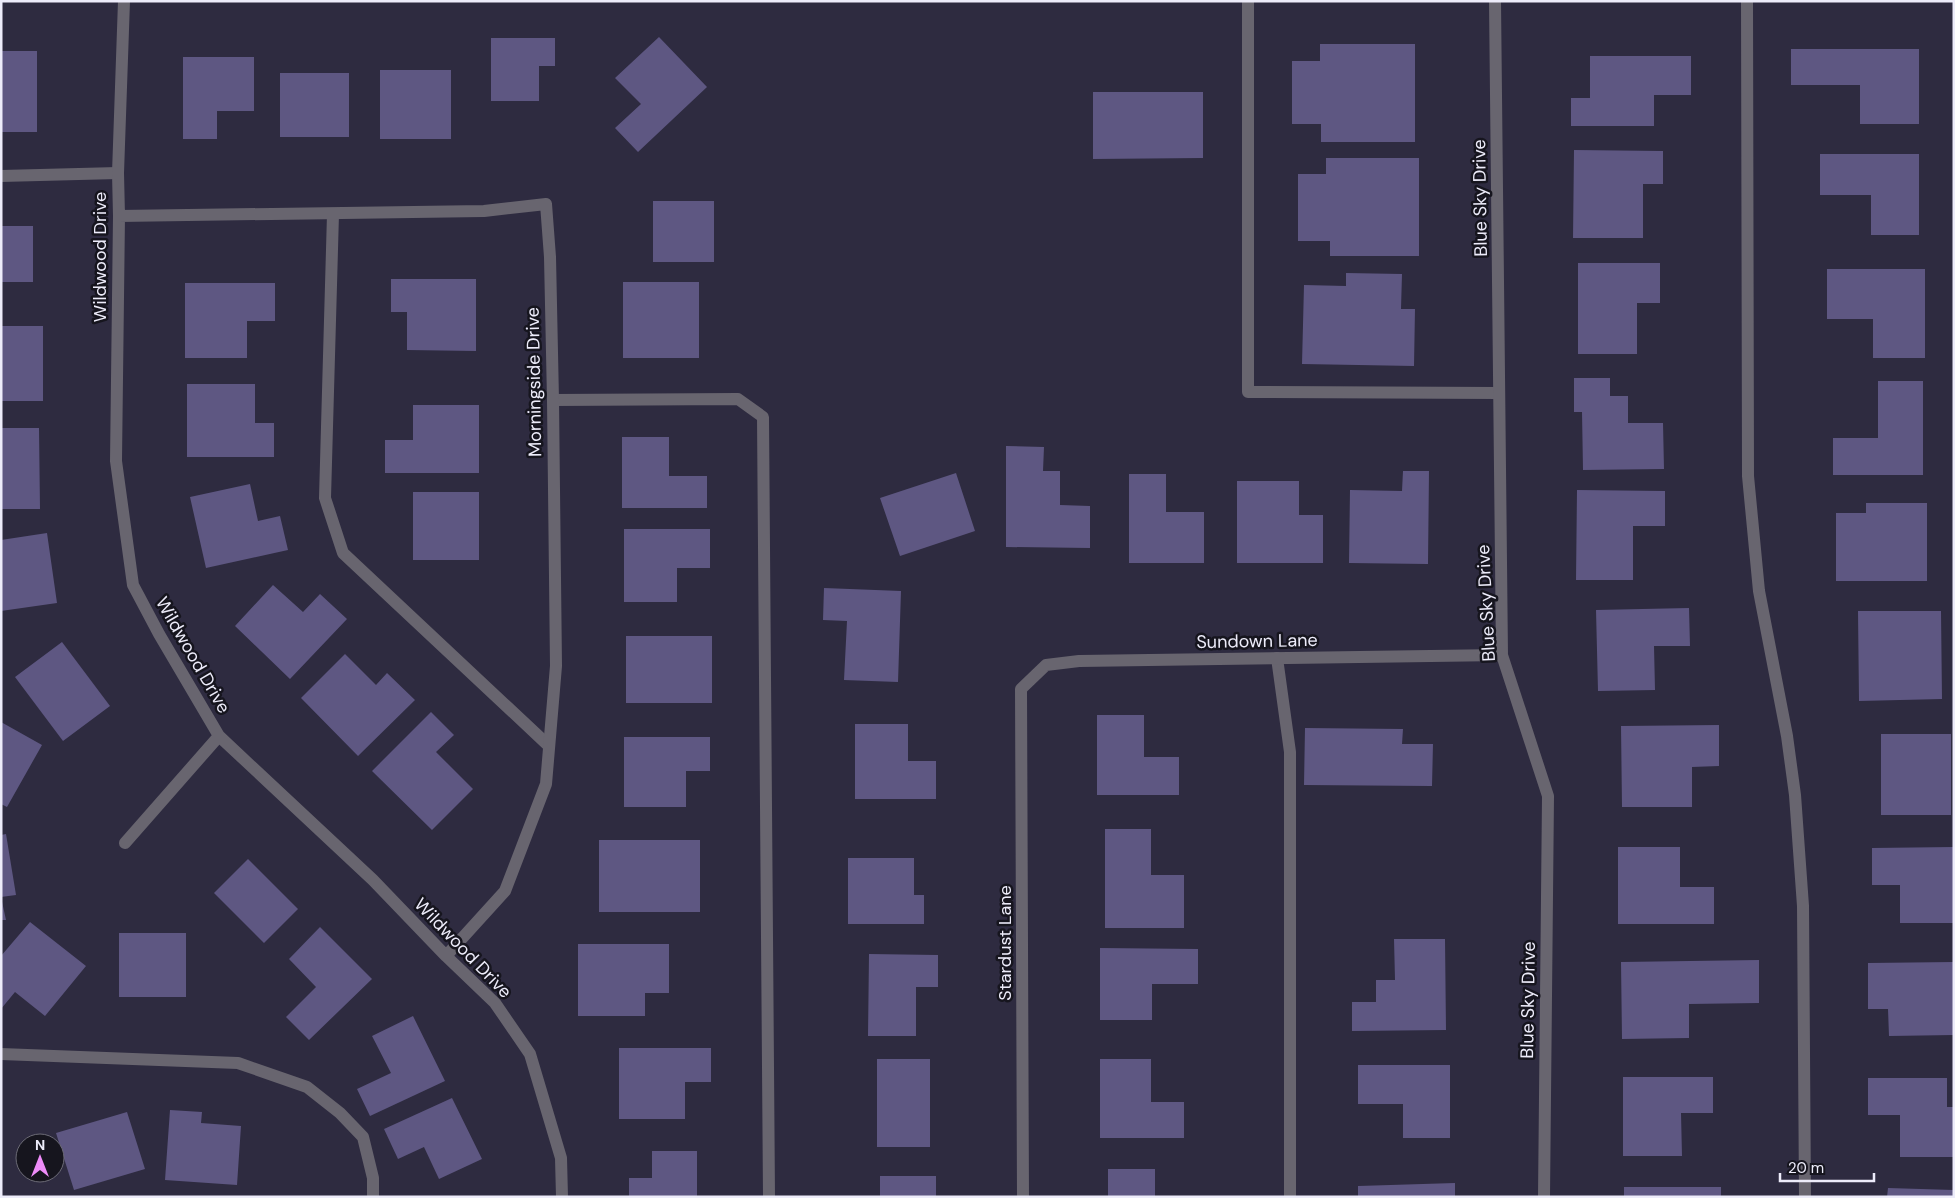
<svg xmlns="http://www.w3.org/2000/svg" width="1955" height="1198" font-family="'DM Sans',sans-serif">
<rect width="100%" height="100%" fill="#2e2b40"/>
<path fill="#5e5782" d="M659 37 707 87 638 152 615 128 641 104 615 78Z
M491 38H555V66H539V101H491Z
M1320 44H1415V142H1321V124H1292V61H1320Z
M1791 49H1919V124H1860V85H1791Z
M1 51H37V132H1Z
M1590 56H1691V95H1654V126H1571V98H1590Z
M183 57H254V111H217V139H183Z
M380 70H451V139H380Z
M280 73H349V137H280Z
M1093 92H1203V158L1093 159Z
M1574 150 1663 151V184H1643V238H1573Z
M1820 154H1919V235H1871V195H1820Z
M1326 158H1419V256H1330V241H1298V174H1326Z
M653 201H714V262H653Z
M1 226H33V282H1Z
M1578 263H1660V303H1637V354H1578Z
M1827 269H1925V358H1873V319H1827Z
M1346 273 1402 274 1401 309H1415L1414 366 1302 364 1304 285 1346 286Z
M391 279H476V351L407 350V312H391Z
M623 282H699V358H623Z
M185 283H275V321H247V358H185Z
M1 326H43V401H1Z
M1574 378H1610V396H1628V423H1663L1664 469 1583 470 1582 412H1574Z
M1878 381H1923V475H1833V438H1878Z
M187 384H255V423H274V457H187Z
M413 405H479V473H385V440H413Z
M1 428H39L40 509H1Z
M622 437H669V476H707V508H622Z
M1006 446 1044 447 1043 471H1060V505L1090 506V548L1006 547Z
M1403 471H1429L1428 564 1349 563 1350 490 1402 491Z
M956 473 975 531 900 556 880 498Z
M1129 474H1166V512H1204V563H1129Z
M1237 481H1299V515H1323V563H1237Z
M250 484 258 521 280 516 288 550 206 568 190 497Z
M1577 490 1665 491V526H1633V580H1576Z
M413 492H479V560H413Z
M1866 503H1927V581H1836V513H1866Z
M624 529H710V568H677V602H624Z
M47 533 57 603 1 611V540Z
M273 585 303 612 320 594 347 619 290 679 235 626Z
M824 588 901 591 898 682 844 680 847 621 823 620Z
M1689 608 1690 646H1654L1655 690 1598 691 1596 610Z
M1858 611H1941L1942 699 1859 701Z
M626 636H712V703H626Z
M62 642 110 706 63 741 15 677Z
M345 654 376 685 387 673 415 700 358 756 301 698Z
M431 712 454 735 436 752 473 789 432 830 372 771Z
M1097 715H1144V757H1179V795H1097Z
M1 722 42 745 7 807 1 804Z
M855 724H908V761H936V799H855Z
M1719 725V766L1692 767V807H1622L1621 726Z
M1305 728 1403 729 1402 744H1433L1432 786 1304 785Z
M1881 734H1951V815H1881Z
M624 737H710V771H686V807H624Z
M1105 829H1151V875H1184V928H1105Z
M6 834 16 895 1 897V835Z
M599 840H700V912H599Z
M1618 847H1680V887H1714V924H1618Z
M1954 847V923H1900V885H1872V848Z
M848 858H914V895H924V924H848Z
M248 859 298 909 264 943 214 893Z
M1 897 6 920H1Z
M30 922 86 966 45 1016 15 992 1 1009V956Z
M320 927 372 979 309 1040 286 1017 316 987 289 959Z
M119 933H186V997H119Z
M1394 939H1445L1446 1030 1352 1031V1002H1376V980H1395Z
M578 944H669V993H645V1016H578Z
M1100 948 1198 949V984H1152V1020H1100Z
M869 954 938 955V987H916V1036H868Z
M1759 960V1003L1689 1004V1038L1622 1039 1621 962Z
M1954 962V1035L1889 1036 1888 1009H1868V963Z
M413 1016 445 1081 370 1116 357 1089 391 1073 372 1036Z
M619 1048H711V1082H685V1119H619Z
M877 1059H930V1147H877Z
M1100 1059H1151V1102H1184V1138H1100Z
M1358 1065H1450V1138H1403V1104H1358Z
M1623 1077H1713V1113H1681L1682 1156H1623Z
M1868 1078H1947V1107H1954V1157H1900V1115H1868Z
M452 1098 482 1159 439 1179 424 1147 398 1159 384 1129Z
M170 1110 202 1112 201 1123 241 1126 237 1185 165 1180Z
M127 1112 145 1169 74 1190 56 1133Z
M652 1151H697V1197H629V1178H652Z
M1108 1169H1155V1197H1108Z
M880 1176H936V1197H880Z
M1455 1183V1197H1358V1186Z
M1624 1187H1721V1197H1624Z
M1888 1188 1954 1190V1197H1887Z"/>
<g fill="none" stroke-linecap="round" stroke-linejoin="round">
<path stroke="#68656f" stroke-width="12" d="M1248 1V392L1499 393
M1747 1 1748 476 1759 591 1787 736 1795 795 1803 906 1805 1197
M1 176 118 173
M333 214 325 498 343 553 549 746
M553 400 738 399 763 417 769 1197
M1277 658 1290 752V1197
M1 1054 238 1063 307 1087 340 1113 363 1137 373 1178V1197"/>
<path stroke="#68656f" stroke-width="12" d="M124 1 118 173 119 216 116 461 133 585 159 634 219 736 373 880 446 956 495 1003 530 1054 561 1158 562 1197
M1495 1 1502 655 1548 796 1544 1197
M119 216 484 211 546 204 550 257 553 400 556 666 546 784 505 891 446 956
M125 843 219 736
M1023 1197 1021 689 1046 665 1079 661 1502 655"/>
</g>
<g text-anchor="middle" stroke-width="5" stroke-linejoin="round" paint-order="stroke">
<g font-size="18" fill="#edecfa" stroke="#16151e">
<text transform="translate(1480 198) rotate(-91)" y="6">Blue Sky Drive</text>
<text transform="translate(100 257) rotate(-90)" y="6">Wildwood Drive</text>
<text transform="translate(534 382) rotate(-91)" y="6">Morningside Drive</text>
<text transform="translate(1486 603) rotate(-93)" y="6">Blue Sky Drive</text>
<text transform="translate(1257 641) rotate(-1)" y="6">Sundown Lane</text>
<text transform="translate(193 655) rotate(60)" y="6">Wildwood Drive</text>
<text transform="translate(1005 943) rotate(-90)" y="6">Stardust Lane</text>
<text transform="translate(463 948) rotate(46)" y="6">Wildwood Drive</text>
<text transform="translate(1528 1000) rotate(-89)" y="6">Blue Sky Drive</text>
</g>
</g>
<rect width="1955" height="1198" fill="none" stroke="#edecfa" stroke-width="5"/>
<g transform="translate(40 1158)"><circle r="24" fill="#16151e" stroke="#6c6b76"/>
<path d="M0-4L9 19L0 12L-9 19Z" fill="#ee8cf8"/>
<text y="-8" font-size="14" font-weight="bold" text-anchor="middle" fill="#edecfa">N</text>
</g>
<path d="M1780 1173v8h94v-8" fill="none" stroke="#edecfa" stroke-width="2.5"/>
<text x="1788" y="1173" font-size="15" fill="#edecfa" stroke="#16151e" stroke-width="4" paint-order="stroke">20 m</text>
</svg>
